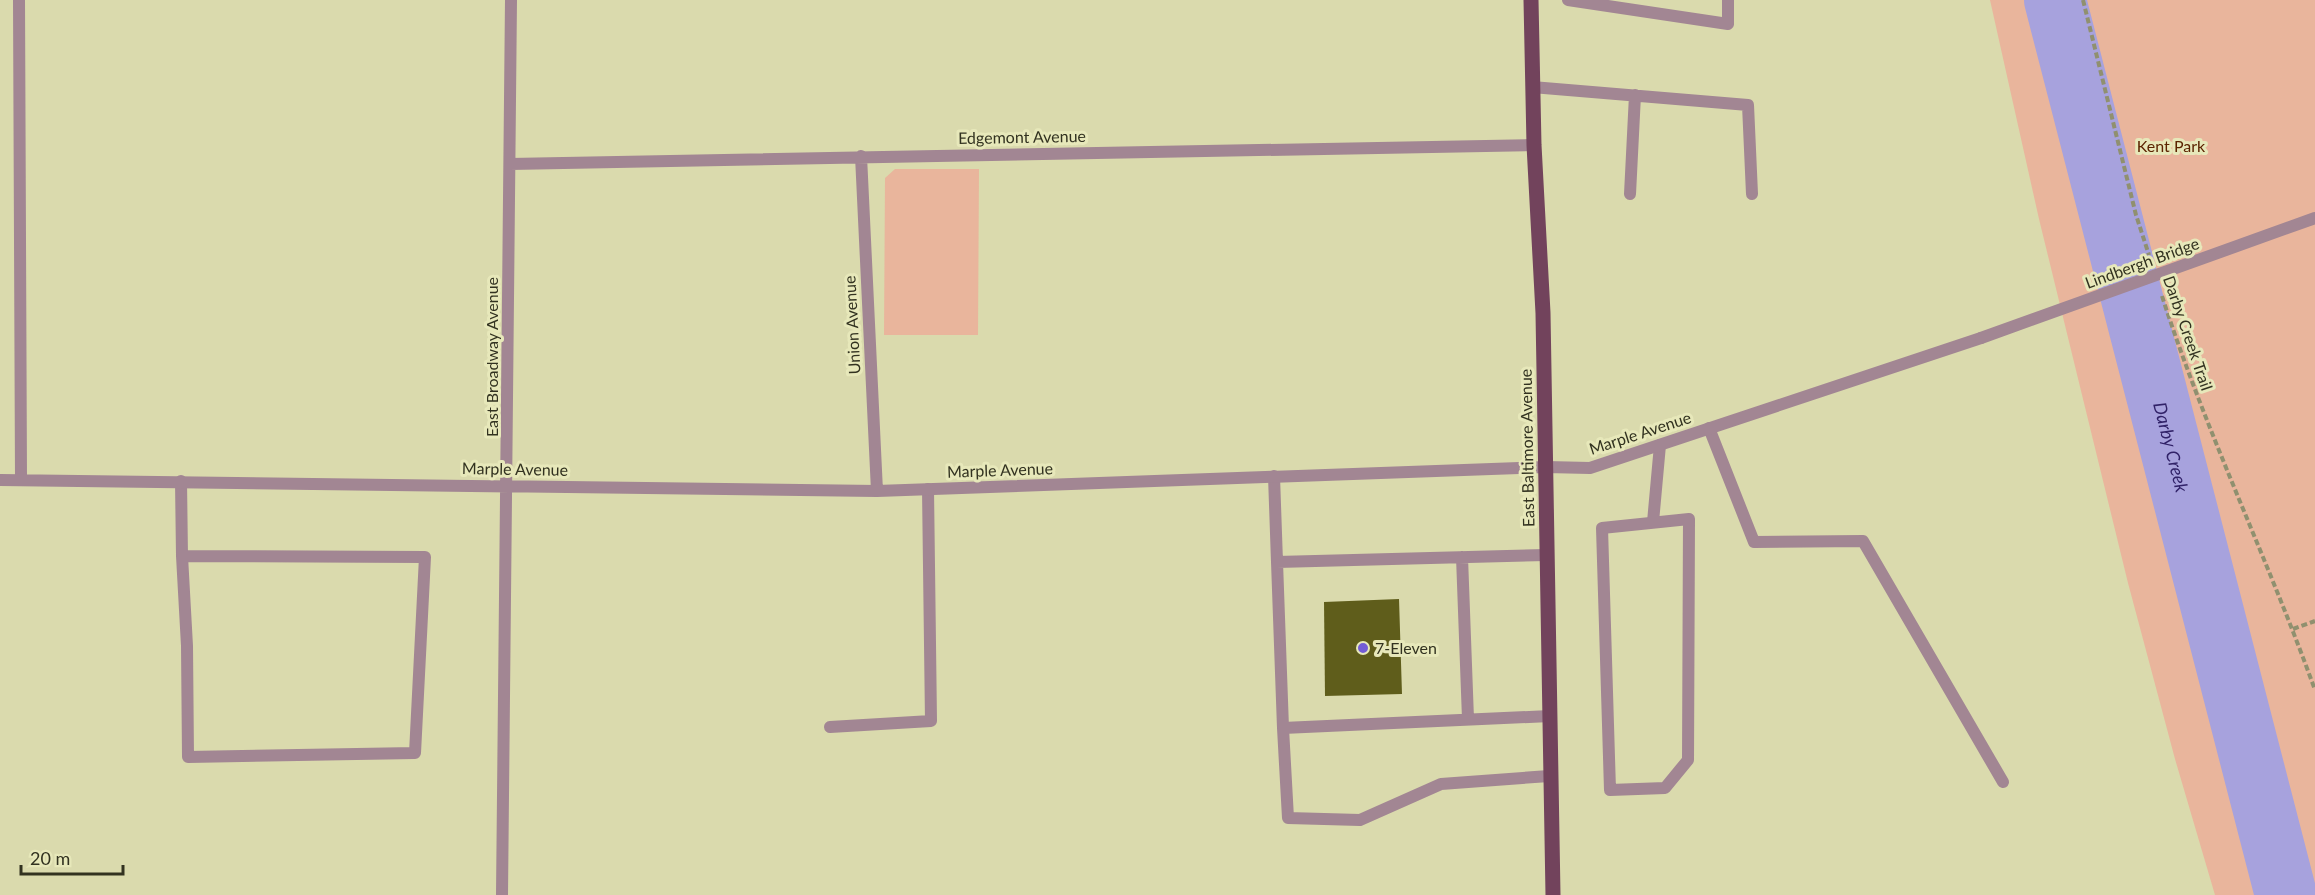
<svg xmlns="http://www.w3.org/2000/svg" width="2315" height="895" font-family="Lato,sans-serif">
<rect width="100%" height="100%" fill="#dadaad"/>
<path fill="#e9b59c" d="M1990 0H2315V895H2215L2175 759 2128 583 2039 219Z
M895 169H979L978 335H884L885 178Z"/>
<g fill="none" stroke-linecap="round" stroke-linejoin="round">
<path stroke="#a7a2dd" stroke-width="62" id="s1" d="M2055 0 2286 895"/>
</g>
<path fill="#5f5d1b" d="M1399 599 1402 694 1325 696 1324 602Z"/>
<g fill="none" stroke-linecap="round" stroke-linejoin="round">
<path stroke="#90906f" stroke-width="4" stroke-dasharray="6 3" stroke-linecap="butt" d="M2083 0 2136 215 2149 255
M2162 296C2205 430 2267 557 2315 690
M2293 629 2315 621"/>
<path stroke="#a28693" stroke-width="12" d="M1568 0 1728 24V0
M1532 87 1748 105 1752 194
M1630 194 1635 95
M1709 428 1754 542 1863 541 2003 782
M1274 476 1277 562
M181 481 182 556 425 557 415 753 188 757 187 646 182 556
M1689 519 1688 760 1665 788 1610 790 1602 528Z
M1653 522 1660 445
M1546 555 1277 562 1283 728 1550 716
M1462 557 1468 719
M830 727 931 721 928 489
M1283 728 1288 818 1360 820 1441 784 1549 776"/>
<path stroke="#a28693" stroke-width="12" d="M19 0 21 479
M861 156 877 491
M510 164 1534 145
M0 480 877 491 1546 467 1590 468 1981 338
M502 895 511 0"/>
<path stroke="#72435c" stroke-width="15" d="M1531 0 1534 145 1543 313 1553 895"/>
<path stroke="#a28693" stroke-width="12" d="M1981 338 2315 218"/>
</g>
<circle fill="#735cd6" stroke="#e7e8ba" stroke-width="2" cx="1363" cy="648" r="6"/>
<g text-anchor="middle" stroke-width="6" stroke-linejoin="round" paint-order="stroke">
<g font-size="16" fill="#323220" stroke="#e7e8ba">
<text transform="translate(1022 137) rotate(-1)" y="6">Edgemont Avenue</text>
<text transform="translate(2142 263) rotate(-20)" y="6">Lindbergh Bridge</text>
<text transform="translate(852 325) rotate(-93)" y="6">Union Avenue</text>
<text transform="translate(2188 333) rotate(71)" y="6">Darby Creek Trail</text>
<text transform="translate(492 357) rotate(-90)" y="6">East Broadway Avenue</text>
<text transform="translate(1640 433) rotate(-18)" y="6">Marple Avenue</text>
<text transform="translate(1527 448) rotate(-91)" y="6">East Baltimore Avenue</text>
<text transform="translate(515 469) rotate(1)" y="6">Marple Avenue</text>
<text transform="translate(1000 470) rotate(-2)" y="6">Marple Avenue</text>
</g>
<g font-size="16" fill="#5b2300" stroke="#e7e8ba">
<text x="2171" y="152">Kent Park</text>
</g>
<g font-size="16" fill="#323220" stroke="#e7e8ba" text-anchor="start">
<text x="1375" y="654">7-Eleven</text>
</g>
<g font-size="18" font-style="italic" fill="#312268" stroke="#e7e8ba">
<text dy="6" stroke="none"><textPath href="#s1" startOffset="462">Darby Creek</textPath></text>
</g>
</g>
<path d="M21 865v9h102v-9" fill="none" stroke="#323220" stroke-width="3"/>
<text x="30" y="865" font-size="18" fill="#323220" stroke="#e7e8ba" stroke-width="4.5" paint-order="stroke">20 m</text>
</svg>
